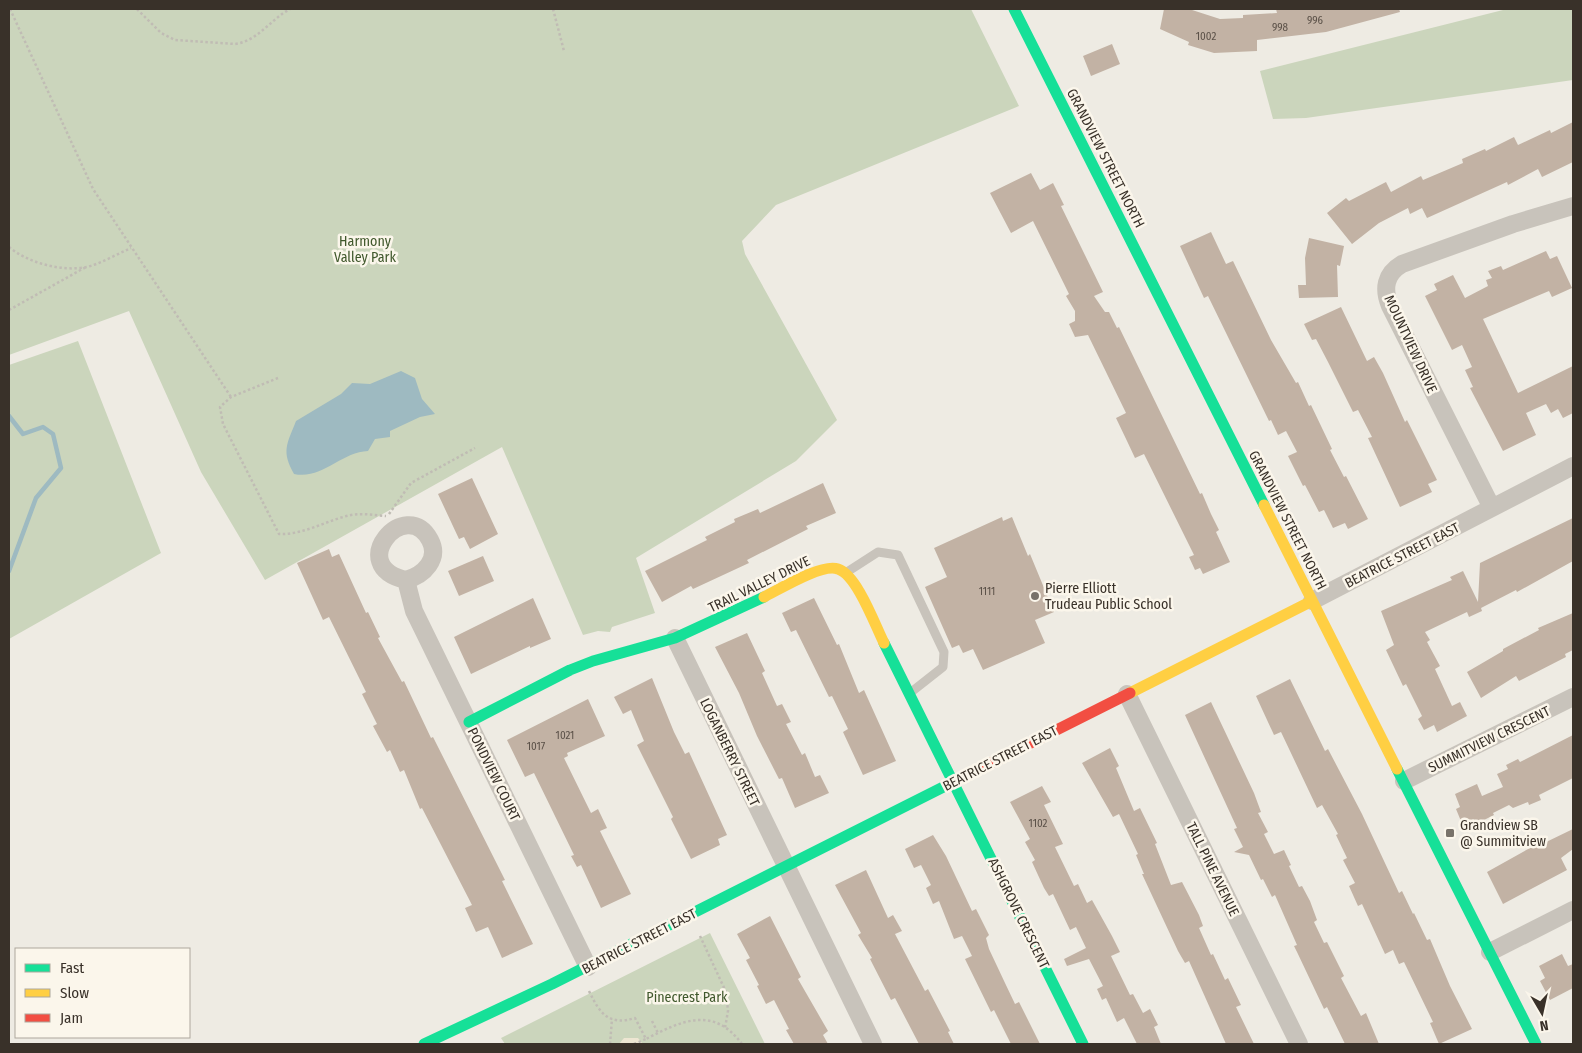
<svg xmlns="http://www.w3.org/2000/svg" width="1582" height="1053" font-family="'Fira Sans Condensed',sans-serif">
<rect width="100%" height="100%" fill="#eeebe3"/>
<path fill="#cbd5bc" d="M9 9H971L1019 106 776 205 742 241 745 254 837 420 796 461 636 558 655 613 612 627 610 632 598 631 583 635 502 447 265 580 201 472 129 311 9 355Z
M1507 9H1573V80L1306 118 1273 119 1260 71Z
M78 341 161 553 9 639V365Z
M710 933 765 1044H505L501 1038Z"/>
<path fill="#ede6d2" d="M624 1038H638L643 1044H619Z"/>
<path fill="#9ebac1" d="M401 371 415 378 422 399 435 414 420 417 390 431V437L375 439 368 451C341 452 322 480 294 474 281 451 287 444 296 421L341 394 352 383 370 384Z"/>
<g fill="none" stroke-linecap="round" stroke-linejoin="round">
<path stroke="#9ebac1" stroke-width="4.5" d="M9 416 23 434 43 427 53 434 61 468 36 498 9 571"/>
</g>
<path fill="#c2b2a4" d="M1164 9H1189L1220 19 1243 18V15L1277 13 1276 9H1399L1400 12 1326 32 1257 40V51L1214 53 1188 45 1189 42 1160 29Z
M1112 44 1120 64 1091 76 1083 56Z
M1573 122V162L1542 177 1538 169 1508 185 1507 182 1427 218 1422 208 1410 214 1408 208 1379 223 1352 244 1327 213 1346 198 1349 201 1386 182 1391 192 1421 176 1423 180 1463 163 1462 159 1485 149 1486 151 1514 137 1518 145 1550 130 1551 133Z
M1031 173 1040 190 1053 183 1064 205 1061 206 1103 292 1094 296 1105 312H1109L1117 328 1119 327 1200 494 1202 493 1211 514 1219 530 1216 532 1230 562 1203 574 1200 568 1195 570 1189 557 1194 555 1144 454 1135 458 1127 441 1116 418 1126 413 1088 335 1075 337 1069 324 1075 321V311L1066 296 1069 294 1033 221 1011 233 990 193Z
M1211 232 1226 264 1233 261 1271 340 1296 383 1298 382 1309 406 1311 405 1332 449 1330 450 1344 477 1346 476 1368 519 1348 529 1345 523 1333 528 1324 510 1319 512 1305 485 1303 486 1288 456 1297 452 1286 431 1278 435 1271 420 1269 421 1208 296 1204 298 1180 246Z
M1309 238 1344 246 1340 266 1337 265 1338 297 1299 298 1298 285H1306L1305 258Z
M1546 251 1550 259 1557 256 1572 288 1552 297 1549 291 1483 319 1518 393 1573 366V413L1563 418 1558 409 1551 413 1546 404 1526 413 1536 435 1503 451 1470 388 1473 387 1465 370 1472 367 1462 345 1452 350 1425 296 1437 290 1434 284 1453 275 1465 298 1488 286 1486 280 1492 278 1488 271 1501 266 1503 270Z
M1341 307 1367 361 1374 357 1383 373 1405 422 1407 420 1437 480 1428 484 1432 492 1400 507 1368 438 1372 437 1358 410 1353 412 1328 362 1316 339 1312 340 1304 324Z
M472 478 498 534 470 549 464 537 459 539 438 494Z
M823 483 836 513 806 526 808 529 747 560 749 563 693 589 691 586 662 602 645 571 707 540 705 537 735 522 734 519 758 509 760 513Z
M1002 517 1003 521 1012 517 1028 556 1030 554 1054 612 1035 620 1045 643 983 670 973 649 963 653 959 645 952 648 925 587 947 577 934 548Z
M1573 518V561L1517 592 1516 590 1481 608 1482 611 1469 617 1467 612 1425 632 1430 640 1427 642 1440 666 1435 669 1452 706 1460 702 1467 716 1437 732 1434 725 1424 730 1418 719 1422 716 1406 684 1403 686 1386 650 1394 645 1381 611 1452 580 1450 577 1463 571 1478 602 1480 563Z
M329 549 332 557 339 554 366 613 368 612 380 637 378 638 402 682 404 681 431 738 433 737 505 880 502 881 533 944 502 958 488 927 476 932 465 908 472 905 422 808 420 809 404 770 400 772 390 750 387 752 373 726 377 724 362 694 366 692 329 617 323 620 297 563Z
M483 556 494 581 459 596 448 571Z
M533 598 551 639 530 648V646L471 674 454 637Z
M814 598 837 645 839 644 859 693 864 690 896 761 863 775 843 732 848 729 832 696 829 697 796 630 791 632 782 613Z
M1573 613V650L1565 654 1566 657 1519 681 1516 676 1481 698 1467 672 1503 651V649L1539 630 1538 628Z
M747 633 765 671 762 673 777 706 782 704 791 722 786 724 802 755 805 753 815 777 820 775 829 793 795 808 782 778 779 779 757 736 739 693 715 647Z
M652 678 674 732 685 754 689 752 727 835 718 839 720 845 691 859 671 819 673 817 637 745 644 741 631 710 623 714 614 697Z
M1290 679 1325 751 1328 749 1362 814 1399 893 1402 891 1413 914 1414 913 1427 940 1430 939 1450 986 1472 1029 1439 1044 1430 1023 1433 1022 1404 962 1399 964 1393 950 1385 954 1362 904 1358 906 1349 886 1355 883 1343 860 1347 858 1336 835 1338 834 1322 805 1317 808 1281 732 1274 735 1256 696Z
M588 699 605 736 567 753 568 756 564 758 591 813 598 809 607 828 600 831 631 894 601 908 581 865 577 867 571 856 574 855 534 773 525 777 507 740Z
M1211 702 1254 793 1261 812 1258 813 1268 832 1264 834 1274 854 1284 850 1291 865 1289 866 1299 887 1302 886 1310 901 1317 920 1314 922 1324 943 1327 942 1344 976 1341 978 1361 1016 1366 1013 1379 1044H1345L1327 1007 1324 1009 1297 952 1294 946 1297 945 1275 895 1272 897 1263 879 1261 880 1249 855 1234 852 1243 847 1234 829 1237 828 1185 715Z
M1573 735V778L1539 795 1541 800 1529 805 1528 802 1513 808 1509 805 1493 813 1494 815 1482 821 1483 823 1472 828 1470 823 1463 826 1456 809 1460 807 1455 794 1477 784 1482 796 1503 787 1497 774 1508 769 1506 765 1518 759 1520 762Z
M1110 748 1119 766 1116 768 1134 811 1140 808 1157 843 1155 844 1171 885 1182 882 1199 915 1203 926 1199 928 1211 955 1213 954 1225 980 1228 978 1241 1005 1236 1007 1254 1044H1226L1189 961 1185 963 1178 951 1142 874H1144L1136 855 1138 854 1119 814 1113 817 1082 763Z
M1042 786 1051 802 1044 805 1063 844 1055 847 1074 886 1078 884 1087 903 1092 900 1112 936 1120 952 1111 956 1130 995 1133 994 1143 1013 1150 1009 1158 1025 1154 1027 1161 1044H1137L1124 1018 1117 1022 1106 998 1102 1000 1097 989 1103 986 1089 959 1067 966 1064 959 1086 948 1076 927 1070 930 1053 894 1049 896 1044 888 1032 862 1035 860 1025 842 1030 839 1010 802Z
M1573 829V849L1561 858 1567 870 1503 904 1487 872 1539 843 1540 845Z
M933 835 946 856 972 911 976 909 989 935 986 938 989 949 1005 983 1015 1004 1019 1002 1040 1044H1011L994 1010 991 1012 965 959 972 956 962 936 954 939 939 901 933 904 926 888 931 885 921 865 914 868 905 849Z
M866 870 888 918 893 915 902 931 895 934 925 991 928 989 950 1031 948 1032 954 1044H919L895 998 891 1000 870 959 872 958 858 935 861 933 835 885Z
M770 916 801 977 798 979 828 1031 823 1035 828 1044H794L786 1030 789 1029 774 1000 766 1004 757 986 759 985 746 960 750 958 737 934Z
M1562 954 1568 966 1573 964V988L1550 1000 1540 981 1545 978 1539 966Z"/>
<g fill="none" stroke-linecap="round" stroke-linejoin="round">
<path stroke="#c0bcb4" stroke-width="2.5" stroke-dasharray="2.5 2.5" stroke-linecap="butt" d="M10 9 93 189 231 397
M137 9 161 33 175 40 235 44C258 41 271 19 290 9
M553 9 564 51
M9 247C28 263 62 272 87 267 102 263 117 254 131 248
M9 310 86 267
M278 378 231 397 220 407 223 424 279 534C304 535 327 520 351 515 363 513 374 515 386 516
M389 514 411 483 475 448
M700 936 726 992 728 1011 725 1028
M589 991C600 1014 609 1026 635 1018L646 1039C681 1021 713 1005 742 1044
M652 1021 658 1033
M610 1044 612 1019
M634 1044 646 1039"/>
<path stroke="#c8c3bb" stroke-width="9" d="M847 572 878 552 898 555 944 652 943 667 910 693"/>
<path stroke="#c8c3bb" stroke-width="18" d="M1492 508 1390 306C1383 289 1385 274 1402 264L1513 224 1573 206
M406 580C344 566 406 495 430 540 440 559 424 575 406 580L414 611 588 967
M1312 601 1573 466
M675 638 873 1044
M1127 694 1299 1044
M1404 781 1573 697
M1490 952 1573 910"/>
<path stroke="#16e098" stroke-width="11" d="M1014 9 1264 505
M884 643 1083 1044
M469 722 570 670 593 661 675 638 764 597
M1397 769 1536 1044
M424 1044 552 984 985 766"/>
<path stroke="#ffcf43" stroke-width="11" d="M1264 505 1397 769
M764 597C780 589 822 563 838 569 857 575 875 625 884 643
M1130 693 1312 601"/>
<path stroke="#f24e42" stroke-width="11" d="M985 766 1130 693"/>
</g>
<g fill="#78726a" stroke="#fbf6eb" stroke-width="2">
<circle cx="1035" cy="596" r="5"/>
<rect x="1445" y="828" width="10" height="10" rx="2.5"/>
</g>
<g text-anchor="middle" stroke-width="5" stroke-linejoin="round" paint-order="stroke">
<g font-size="11" fill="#5b5148">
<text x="1315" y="24">996</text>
<text x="1280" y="31">998</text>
<text x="1206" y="40">1002</text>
<text x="987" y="595">1111</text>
<text x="565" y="739">1021</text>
<text x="536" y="750">1017</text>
<text x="1038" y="827">1102</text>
</g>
<g font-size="14" fill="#393129" stroke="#fbf6eb">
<text transform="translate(1106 158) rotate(63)" y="5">GRANDVIEW STREET NORTH</text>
<text transform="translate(1411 344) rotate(65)" y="5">MOUNTVIEW DRIVE</text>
<text transform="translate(1288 520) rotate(63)" y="5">GRANDVIEW STREET NORTH</text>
<text transform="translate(1402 555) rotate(-27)" y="5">BEATRICE STREET EAST</text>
<text transform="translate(759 584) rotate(-26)" y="5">TRAIL VALLEY DRIVE</text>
<text transform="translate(1489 739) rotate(-26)" y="5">SUMMITVIEW CRESCENT</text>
<text transform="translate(730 752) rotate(64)" y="5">LOGANBERRY STREET</text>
<text transform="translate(1000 758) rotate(-27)" y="5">BEATRICE STREET EAST</text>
<text transform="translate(494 774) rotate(64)" y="5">PONDVIEW COURT</text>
<text transform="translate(1213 869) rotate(64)" y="5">TALL PINE AVENUE</text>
<text transform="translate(1019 913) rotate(64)" y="5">ASHGROVE CRESCENT</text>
<text transform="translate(639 941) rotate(-27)" y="5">BEATRICE STREET EAST</text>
</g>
<g font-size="14" fill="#40582c" stroke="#fbf6eb">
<text x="365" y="246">Harmony<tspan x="365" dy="16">Valley Park</tspan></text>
<text x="687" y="1002">Pinecrest Park</text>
</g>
<g font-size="14" fill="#393129" stroke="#fbf6eb" text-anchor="start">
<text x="1045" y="593">Pierre Elliott<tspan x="1045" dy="16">Trudeau Public School</tspan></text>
<text x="1460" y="830">Grandview SB<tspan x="1460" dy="16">@ Summitview</tspan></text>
</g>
</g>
<rect width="1582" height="1053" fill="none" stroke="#393129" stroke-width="20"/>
<rect x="15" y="948" width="175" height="90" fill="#fbf6eb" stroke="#ada79d"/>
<rect x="25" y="964" width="25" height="8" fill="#16e098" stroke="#ada79d"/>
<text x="60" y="973" font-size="15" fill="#393129">Fast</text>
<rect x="25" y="989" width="25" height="8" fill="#ffcf43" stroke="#ada79d"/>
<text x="60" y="998" font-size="15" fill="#393129">Slow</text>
<rect x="25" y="1014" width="25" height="8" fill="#f24e42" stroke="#ada79d"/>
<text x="60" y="1023" font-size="15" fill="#393129">Jam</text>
<g transform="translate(1542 1013) rotate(171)" stroke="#fbf6eb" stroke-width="4" paint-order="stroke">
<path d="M0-4L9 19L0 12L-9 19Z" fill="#393129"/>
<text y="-8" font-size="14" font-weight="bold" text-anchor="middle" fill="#393129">N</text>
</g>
</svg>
